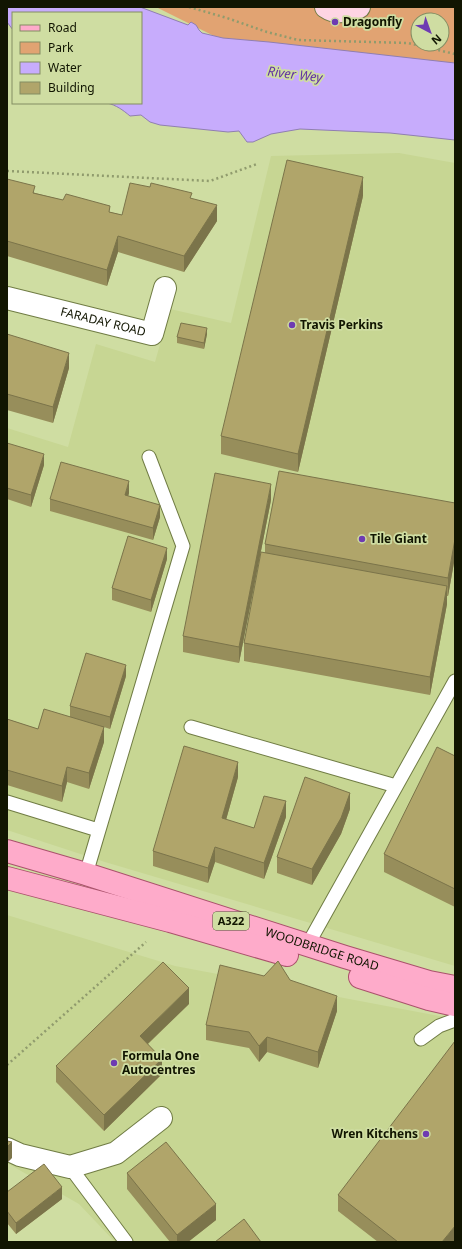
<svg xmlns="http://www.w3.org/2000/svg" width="462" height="1249" font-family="'Noto Sans',sans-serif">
<rect width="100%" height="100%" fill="#cfdda2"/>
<path fill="#c7d693" d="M399 153 455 163V966L105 862 7 830V428L68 447 96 344 155 362 170 309 231 323 271 156Z
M7 915 175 966 455 1019V1242H115L79 1204 7 1163Z"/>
<path fill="#e1a372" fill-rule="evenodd" d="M156 7H455V67L220 39ZM418 20H442V44H418Z"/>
<path fill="#c7acfc" stroke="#907fb1" d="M7 7H140L188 25 191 22 196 25 199 30 202 33 223 38 269 42 455 63V140L390 133 300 129 271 134 253 142H247L239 131 228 132 160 125 150 122 141 115 130 116C123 110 116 105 107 103H141V13H13V30L7 22Z"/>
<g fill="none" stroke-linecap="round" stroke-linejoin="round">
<defs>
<path id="lane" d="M191 727 396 786
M7 802 98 830
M86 874 183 546 149 457
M307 946 455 681
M421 1039 439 1026 455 1020
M70 1167 126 1242"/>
<g id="street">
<path id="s1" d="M7 298 152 334 165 288"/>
<path d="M7 1149 20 1155 70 1167 116 1153 161 1118"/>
</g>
<path id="secondary" d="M326 7C336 14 349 11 359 7"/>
<g id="primary">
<path id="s2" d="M7 851 86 874 345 957 429 982 455 987"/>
<path d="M7 878 170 921 287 955"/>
<path d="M360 977 429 999 455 1005"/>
</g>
</defs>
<use href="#lane" stroke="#707c44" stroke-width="15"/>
<use href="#street" stroke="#707c44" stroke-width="24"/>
<use href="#secondary" stroke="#707c44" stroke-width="24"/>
<use href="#primary" stroke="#aa526c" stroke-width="24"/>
<path stroke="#909b6d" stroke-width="2.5" stroke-dasharray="2 3" stroke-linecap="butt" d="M189 7 227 18 267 32 298 40 408 43 455 54
M7 171 210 181 257 164
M7 1065 146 942"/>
<use href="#lane" stroke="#fff" stroke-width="13"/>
<use href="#street" stroke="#fff" stroke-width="22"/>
<use href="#secondary" stroke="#fed5e4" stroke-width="22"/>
<use href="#primary" stroke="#feabca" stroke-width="22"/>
</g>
<path fill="#978e5b" d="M7 179 35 193 122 215 192 199 217 221 184 272 118 252 107 286 7 256Z
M363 196 298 472 221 454V436Z
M7 334 69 368 53 423 7 410Z
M207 334 204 349 177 343V337Z
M7 443 44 465 31 507 7 499Z
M129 493 128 496 160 517 153 540 50 511V499Z
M271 500 239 663 183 652V636Z
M455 503V557L448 596H447V604L430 695 244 661V643L265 552V544Z
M167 559 151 612 112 600V588Z
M126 676 110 729 104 727V742L89 789 67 782 62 802 7 785V719L38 729 70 717V706Z
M455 756V907L384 872V854Z
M238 777 226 820 254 828 286 817 264 879 215 862 208 883 153 866V851Z
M350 809 341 834 312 885 277 873V857Z
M264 976 290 980 337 1011 318 1068 267 1052 259 1062 249 1048 206 1040V1025Z
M189 1004 148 1044 162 1074 104 1131 56 1082V1066Z
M127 1173 216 1220 188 1242H170L127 1189Z
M7 1192 62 1199 16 1234 7 1223Z
M338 1195 455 1241 454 1242H378L338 1211Z"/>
<path fill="#7b744a" d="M363 177V196L298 472V454Z
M217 205V221L184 272V256Z
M118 236V252L107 286V270Z
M207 328V334L204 349V343Z
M69 353V368L53 423V407Z
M44 454V465L31 507V495Z
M129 481V493L125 507V495Z
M271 484V500L239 663V647Z
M160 505V517L153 540V528Z
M455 539V557L448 596V578Z
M167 548V559L151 612V600Z
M447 586V604L430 695V677Z
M126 665V676L110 729V717Z
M104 727V742L89 789V773Z
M238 762V777L222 834V818Z
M67 767V782L62 802V786Z
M350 793V809L341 834 312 885V869Z
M286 801V817L264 879V863Z
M215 847V862L208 883V868Z
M189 988V1004L140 1051V1036Z
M337 996V1011L318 1068V1052Z
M267 1037V1052L259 1062V1046Z
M162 1059V1074L104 1131V1115Z
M12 1142V1158L7 1163V1147Z
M62 1187V1199L16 1234V1223Z
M216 1204V1220L188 1242H177V1235Z
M455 1226V1241L454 1242H442Z"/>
<path fill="#b0a56a" stroke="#7b744a" d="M287 160 363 177 298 454 221 436Z
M7 179 35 186 33 193 63 200 66 194 110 206 109 212 122 215 130 183 150 187 151 183 192 193 190 198 217 205 184 256 118 236 107 270 7 241Z
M181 323 207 328 204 343 177 337Z
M7 334 69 353 53 407 7 394Z
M7 443 44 454 31 495 7 488Z
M61 462 129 481 125 495 160 505 153 528 50 499Z
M279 471 455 503V539L448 578 265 544Z
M215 473 271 484 239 647 183 636Z
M128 536 167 548 151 600 112 588Z
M261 552 447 586 430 677 244 643Z
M86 653 126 665 110 717 70 706Z
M44 709 104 727 89 773 67 767 62 786 7 770V719L38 729Z
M184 746 238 762 222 818 254 828 264 796 286 801 264 863 215 847 208 868 153 851Z
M437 747 455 756V889L384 854Z
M305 777 350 793 341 818 312 869 277 857Z
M278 961 290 980 337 996 318 1052 267 1037 259 1046 249 1032 206 1025 220 965 264 976Z
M163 962 189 988 140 1036 162 1059 104 1115 56 1066Z
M455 1041V1226L442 1242H398L338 1195Z
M7 1141 12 1142 7 1147Z
M166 1142 216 1204 177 1235 127 1173Z
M44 1164 62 1187 16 1223 7 1211V1192Z
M244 1219 261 1242H215Z"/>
<g fill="#6e3bb2" stroke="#cfdda2" stroke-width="1.5">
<circle cx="335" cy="22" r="4"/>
<circle cx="292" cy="325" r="4"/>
<circle cx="362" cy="539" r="4"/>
<circle cx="114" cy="1063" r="4"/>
<circle cx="426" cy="1134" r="4"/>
</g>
<g text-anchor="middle" stroke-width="3.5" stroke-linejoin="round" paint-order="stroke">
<rect fill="#cfdda2" stroke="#4a5131" stroke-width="1" x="213" y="912" width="36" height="18" rx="3"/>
<g font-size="11" font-weight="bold" fill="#111501">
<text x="231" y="925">A322</text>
</g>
<g font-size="12" font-weight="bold" fill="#111501" stroke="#cfdda2" text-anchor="start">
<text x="343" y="26">Dragonfly</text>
<text x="300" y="329">Travis Perkins</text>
<text x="370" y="543">Tile Giant</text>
<text x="122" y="1060">Formula One<tspan x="122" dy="14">Autocentres</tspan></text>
<text x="418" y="1138" text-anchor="end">Wren Kitchens</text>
</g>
<g font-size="12" fill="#111501" stroke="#cfdda2">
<text dy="4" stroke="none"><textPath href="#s1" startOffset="99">FARADAY ROAD</textPath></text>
<text dy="4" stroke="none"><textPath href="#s2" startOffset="330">WOODBRIDGE ROAD</textPath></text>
</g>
<g font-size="13" font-style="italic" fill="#6232a2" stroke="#cfdda2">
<text transform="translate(295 74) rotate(7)" y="5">River Wey</text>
</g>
</g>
<rect width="462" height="1249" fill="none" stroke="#111501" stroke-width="16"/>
<rect x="12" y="12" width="130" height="92" fill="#cfdda2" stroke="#838d62"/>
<rect x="20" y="25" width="20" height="6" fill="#feabca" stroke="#838d62"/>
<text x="48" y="32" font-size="12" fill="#111501">Road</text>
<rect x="20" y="42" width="20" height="12" fill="#e1a372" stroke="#838d62"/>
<text x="48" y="52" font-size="12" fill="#111501">Park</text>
<rect x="20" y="62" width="20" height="12" fill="#c7acfc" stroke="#838d62"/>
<text x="48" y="72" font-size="12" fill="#111501">Water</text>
<rect x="20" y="82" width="20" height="12" fill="#b0a56a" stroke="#838d62"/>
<text x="48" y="92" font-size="12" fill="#111501">Building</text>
<g transform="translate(430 32) rotate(139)"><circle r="19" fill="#cfdda2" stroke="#838d62"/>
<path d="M0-3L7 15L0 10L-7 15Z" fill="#6e3bb2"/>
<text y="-6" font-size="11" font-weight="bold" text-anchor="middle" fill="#111501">N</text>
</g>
</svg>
